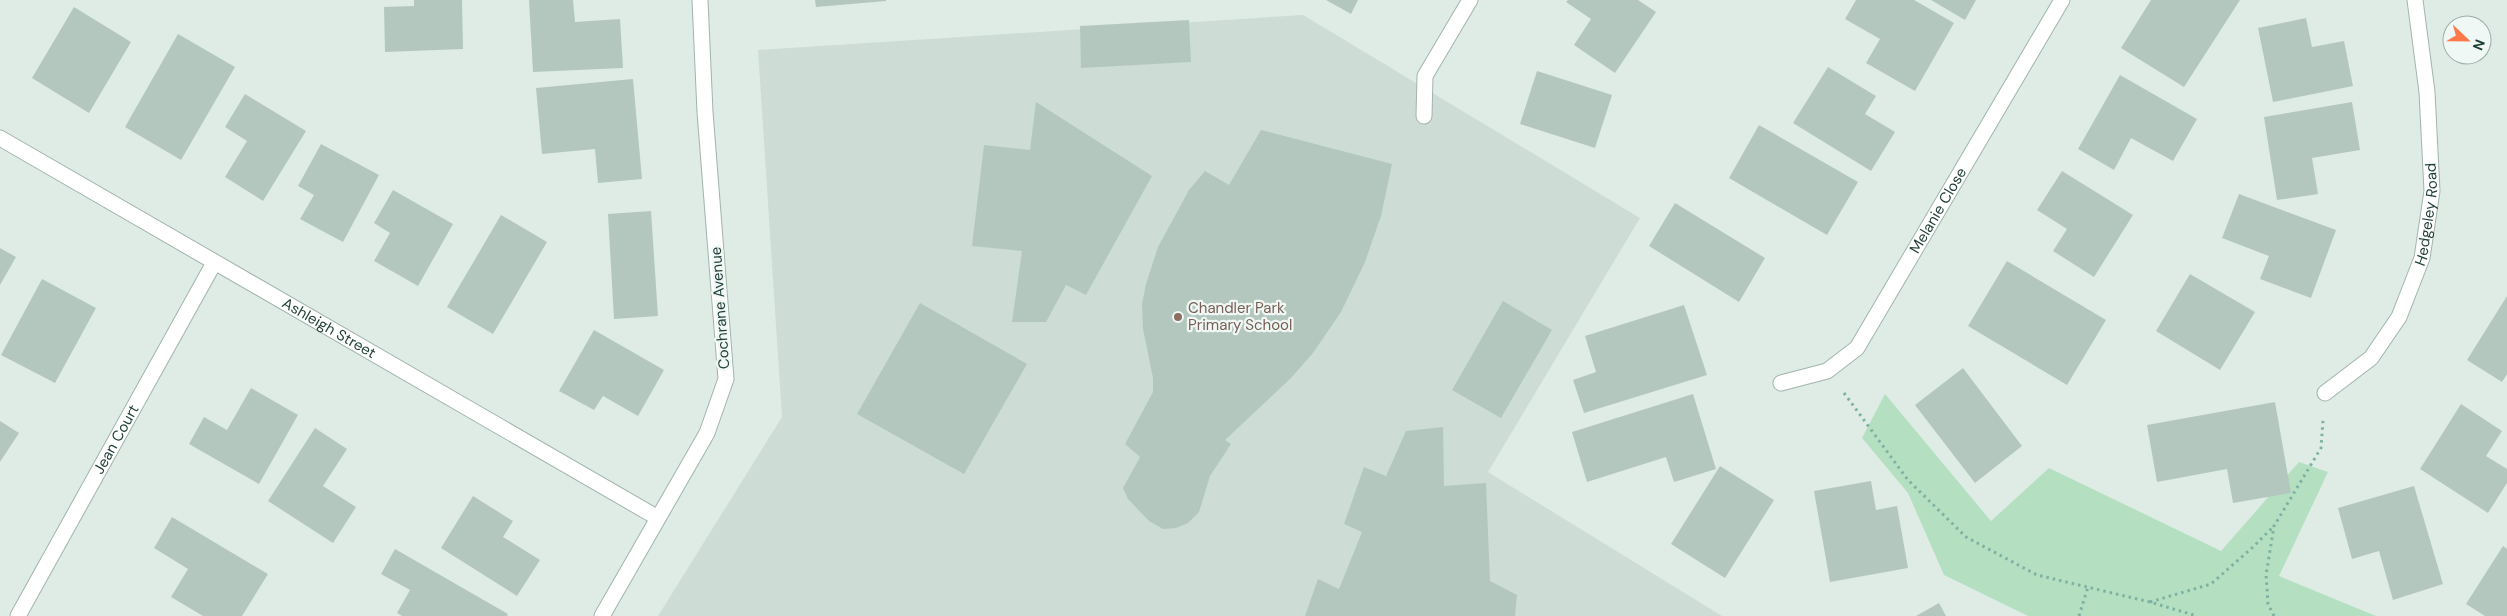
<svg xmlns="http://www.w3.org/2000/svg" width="2507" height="616" font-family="'DM Sans',sans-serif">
<rect width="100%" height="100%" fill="#dfece6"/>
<path fill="#cddcd5" d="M1303 15 1640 218 1488 472 1722 616H658L782 417 758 50Z"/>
<path fill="#b5dfc1" d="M1885 394 1991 521 2049 468 2221 551 2299 462 2328 472 2279 576 2376 616H2028L1944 575 1908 493 1862 438Z"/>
<path fill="#b4c7bf" d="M414 0H462L463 49 385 52 384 7 414 6Z
M529 0H573L575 22 620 19 623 68 533 72Z
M815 0H886V1L816 7Z
M1326 0H1358L1351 14Z
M1568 0H1638L1656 12 1615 73 1574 45 1591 19 1566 2Z
M1856 0H1914L1954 23 1915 91 1866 63 1880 39 1845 19Z
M1931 0H1976L1965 20Z
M2151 0H2240L2184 87 2121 48Z
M74 7 131 42 89 113 32 78Z
M2306 18 2312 47 2344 41 2353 86 2273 102 2258 28Z
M1189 20 1191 62 1081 68 1080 26Z
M178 34 235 67 181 160 125 127Z
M1828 67 1876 96 1865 114 1895 132 1871 171 1793 123Z
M1537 71 1612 95 1595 148 1520 124Z
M2120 75 2197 119 2173 161 2131 138 2114 170 2078 149Z
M633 79 642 179 598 183 595 149 542 154 536 88Z
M245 94 306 131 263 201 225 177 247 141 225 127Z
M1036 102 1152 176 1086 295 1066 285 1046 322H1012L1022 251 972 246 984 145 1030 150Z
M2352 102 2360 150 2312 158 2318 194 2277 200 2264 117Z
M1759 125 1858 182 1827 235 1729 178Z
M1261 130 1392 164 1381 216 1365 262 1341 312 1313 353 1290 379 1225 440 1231 444 1210 476 1199 512 1188 523 1176 528 1163 529 1149 521 1128 499 1123 488 1140 457 1125 444 1153 392V378L1143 329 1142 304 1146 284 1158 247 1189 190 1205 171 1229 185Z
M321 144 379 175 343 242 300 219 314 195 298 186Z
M2062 171 2133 215 2094 277 2053 251 2067 229 2037 210Z
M393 190 453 224 418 286 374 261 390 233 374 223Z
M2239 194 2336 230 2311 298 2260 279 2269 256 2222 238Z
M1675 203 1765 258 1739 302 1649 246Z
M651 211 658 316 614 319 608 214Z
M501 215 547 242 493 334 447 307Z
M0 248 16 257 0 285Z
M2007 261 2106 320 2067 385 1968 326Z
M2190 274 2255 312 2220 370 2156 331Z
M42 279 96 308 55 383 1 355Z
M2507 296V374L2502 382 2467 360Z
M1503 301 1552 330 1501 418 1452 390Z
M920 303 1027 364 964 474 857 414Z
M1684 305 1707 375 1584 413 1573 380 1596 372 1585 336Z
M594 330 664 370 638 416 603 396 594 410 559 391Z
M1963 368 2022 446 1975 483 1915 405Z
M251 388 298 415 259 484 189 444 204 417 227 430Z
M1693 394 1716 469 1674 482 1666 457 1587 482 1572 432Z
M2275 402 2291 493 2233 503 2227 469 2157 482 2147 425Z
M2461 404 2502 431 2486 456 2507 469V483L2488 513 2420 469Z
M0 421 19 433 0 462Z
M1443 427 1444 486 1486 483 1490 581 1517 595 1515 616H1305L1318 579 1339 589 1362 532 1344 524 1364 467 1386 476 1406 431Z
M315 428 347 449 323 486 356 507 333 543 268 501Z
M1720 466 1774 500 1725 578 1671 544Z
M1871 481 1876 510 1897 506 1908 568 1830 582 1814 491Z
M2414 486 2443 584 2393 600 2379 551 2352 559 2338 508Z
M473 496 513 521 503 537 540 560 517 596 441 548Z
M172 517 268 574 242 616H203L171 597 188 569 154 548Z
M2503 546 2507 549V616H2485L2466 604Z
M395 549 508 614 507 616H402L397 613 410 590 381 574Z
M1939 603 1946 616H1916Z"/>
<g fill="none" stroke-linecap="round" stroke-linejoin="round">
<defs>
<g id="minor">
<path d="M1424 116 1425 76 1470 0"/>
<path id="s1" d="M0 138 658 518"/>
<path id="s2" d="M1781 383 1827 371 1857 348 2062 0"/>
<path id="s3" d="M2325 393 2371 358 2399 317 2422 258 2432 191 2427 92 2415 0"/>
<path id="s4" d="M18 616 214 263"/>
<path d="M602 616 707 433 726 379 705 112 700 0"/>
</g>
</defs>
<use href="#minor" stroke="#a1b4ad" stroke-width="17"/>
<path stroke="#7cb2a2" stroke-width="3" stroke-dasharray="2.5 4" stroke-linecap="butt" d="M1844 393 1908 480 1966 537 2037 575 2150 602 2197 616
M2150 602 2211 584 2253 547 2274 526
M2079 616 2088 587
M2274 616 2268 604 2266 575 2274 526 2321 448 2323 420"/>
<use href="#minor" stroke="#fff" stroke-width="15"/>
</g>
<circle fill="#8d6e63" stroke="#eff8f4" stroke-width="2" cx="1178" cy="317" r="5"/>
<g text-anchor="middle" stroke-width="4.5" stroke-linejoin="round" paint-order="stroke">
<g font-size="15" fill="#1e3d35" stroke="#eff8f4">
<text dy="5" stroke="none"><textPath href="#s2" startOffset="245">Melanie Close</textPath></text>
<text dy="5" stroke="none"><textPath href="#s3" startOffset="215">Hedgeley Road</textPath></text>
<text transform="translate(720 308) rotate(-94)" y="5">Cochrane Avenue</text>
<text dy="5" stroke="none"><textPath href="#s1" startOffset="380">Ashleigh Street</textPath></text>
<text dy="5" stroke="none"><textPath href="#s4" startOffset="202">Jean Court</textPath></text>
</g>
<g font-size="15" fill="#785e54" stroke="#eff8f4" text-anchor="start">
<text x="1188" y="313">Chandler Park<tspan x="1188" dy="17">Primary School</tspan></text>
</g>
</g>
<g transform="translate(2467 40) rotate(112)"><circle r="24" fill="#eff8f4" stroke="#9bada8"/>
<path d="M0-4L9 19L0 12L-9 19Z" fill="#ff7849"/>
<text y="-8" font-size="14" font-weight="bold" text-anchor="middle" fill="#1e3d35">N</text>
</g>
</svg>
